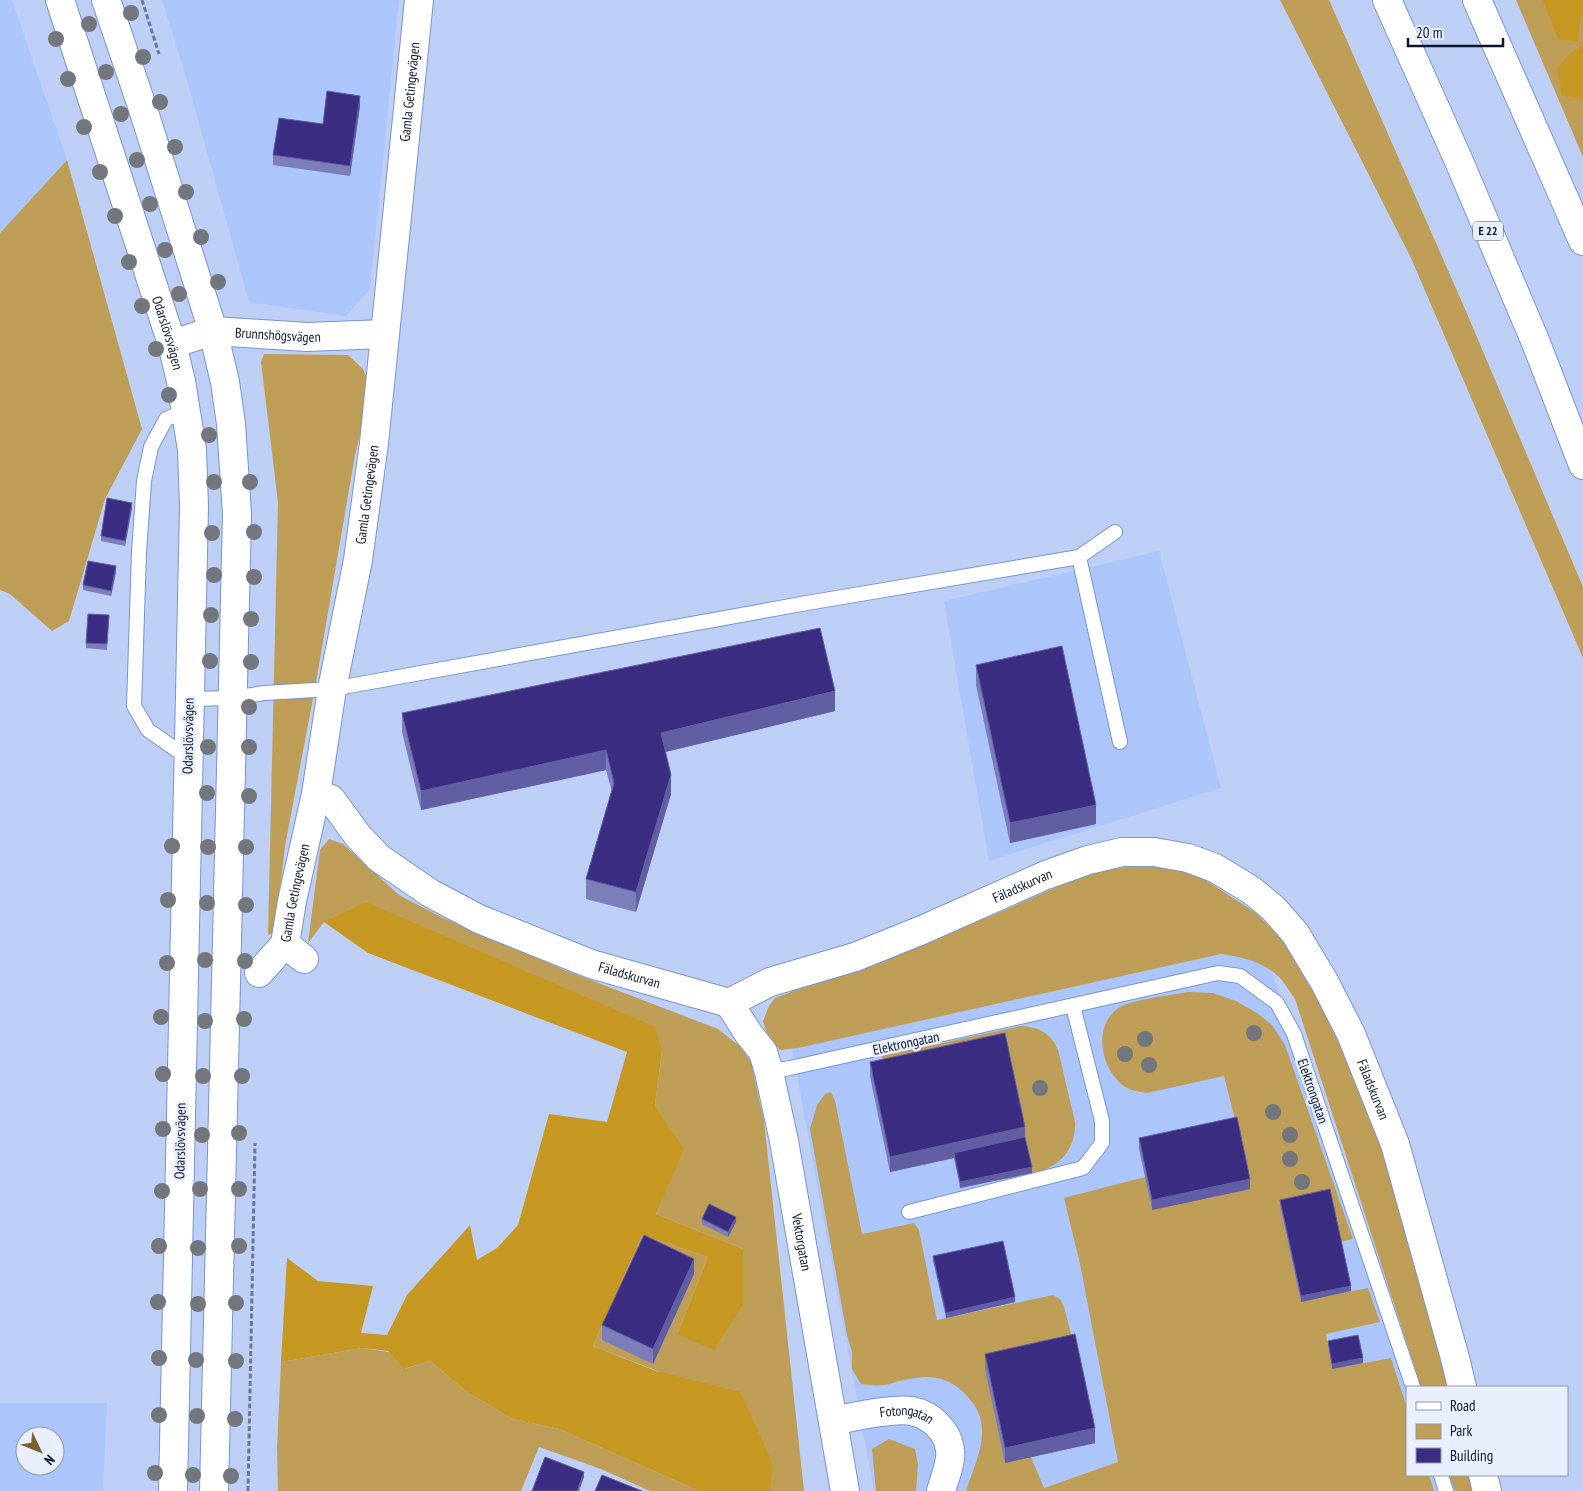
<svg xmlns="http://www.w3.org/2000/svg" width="1583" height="1491" font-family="'PT Sans Narrow',sans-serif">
<rect width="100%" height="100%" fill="#bdcff4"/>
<path fill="#acc6fc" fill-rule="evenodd" d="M0 0H12L67 160 0 233Z
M162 0H399L370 289 346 316 249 302 188 84Z
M1159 551 1221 788 989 861 944 601Z
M1258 929 1411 1387H1407V1475H1441L1446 1491H874L792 1048Z
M0 1403H107L103 1491H0ZM25 1436H55V1466H25Z"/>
<path fill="#be9d57" d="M1280 0H1329L1465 309 1583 587V658L1411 258Z
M1516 0H1583V157Z
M67 160 142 429 105 499 69 621 52 631 10 594 0 590V233Z
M264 354 348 355 363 369 370 386 364 419 355 455 315 688 285 846 275 932 268 935 278 502 261 362Z
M329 839 343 844 399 895 443 918 567 971 718 1029 742 1048 751 1062 764 1121 804 1491H760L660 1372 593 1346 642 1235 708 1257 677 1334 743 1249 656 1214 683 1149 655 1105 662 1051 324 922 308 943 320 850Z
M1163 865 1196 874 1256 913 1285 943 1315 989 1340 1038 1401 1192 1450 1387H1421L1295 999C1290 992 1286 985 1281 979 1265 962 1243 957 1221 954L798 1048 780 1050 768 1037 763 1021 769 1006 775 998 991 916 1098 869Z
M1188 992 1213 993 1236 1001 1257 1013 1272 1025 1285 1045 1353 1239 1340 1242 1280 1206 1301 1301 1368 1288 1380 1322 1326 1334 1332 1369 1391 1358 1407 1408V1475H1429L1434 1491H966C977 1457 996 1425 966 1395 956 1384 944 1378 929 1377 920 1377 908 1379 899 1381 894 1382 889 1385 884 1385 877 1386 869 1385 861 1384L852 1369V1352L847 1335 810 1129 817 1105 825 1094 831 1092 835 1101 862 1234 914 1223 919 1230 937 1320 1053 1295 1060 1299 1064 1307 1075 1350 1031 1457 1044 1488 1118 1462 1080 1264 1064 1198 1145 1177 1152 1210 1237 1128 1224 1076 1147 1093C1138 1092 1128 1090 1121 1084 1101 1066 1093 1028 1117 1009 1128 1000 1172 995 1188 992Z
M1021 1026C1039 1027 1051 1033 1058 1050L1075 1122C1076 1140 1068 1157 1052 1166 1046 1170 1038 1171 1032 1173L1005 1048 885 1074 882 1056Z
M362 1348 389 1352 405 1369 430 1361 467 1392 513 1419 559 1429 699 1491H650L601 1469 539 1447 521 1491H278L277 1448 281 1362Z
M889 1439 915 1449 918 1464 916 1491H876L872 1449Z
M1449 1475H1472L1477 1491H1455Z"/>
<path fill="#c69822" d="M1543 0H1583V18L1580 17 1578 42 1558 39Z
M1583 45V100L1562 95 1557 68 1568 55Z
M366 902 655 1027 662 1051 655 1105 684 1149 656 1214 743 1249V1304L714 1350 677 1334 708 1257 642 1235 593 1346 656 1371 740 1392 773 1464 770 1491H699L559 1429 513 1419 467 1392 430 1361 404 1369 388 1351 362 1348 281 1362 287 1258 318 1281 373 1286 361 1333 387 1335 407 1295 470 1225 477 1260 497 1248 518 1225 549 1114 607 1122 627 1052 368 953 324 922Z"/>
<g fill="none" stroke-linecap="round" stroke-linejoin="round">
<defs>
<path id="service" d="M185 411 166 419 151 447 144 481 139 552 134 706 148 730 188 758
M1079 557 1120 742
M189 699 232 698 264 693 332 689 807 603 1079 557 1115 532
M769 1072 790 1068 1218 973 1240 976 1277 1003 1294 1034 1413 1387
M909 1212 1083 1168 1102 1143V1121L1073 1006
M1441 1475 1446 1491"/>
<g id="minor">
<path id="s1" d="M172 344 213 331 307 337 385 334"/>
<path id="s2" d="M316 794 331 799 358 836 379 858 430 893 479 919 591 964 729 1003 770 982 855 957 922 930 1046 875 1088 860 1122 852H1154L1188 858 1215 868 1251 890 1273 908 1295 933 1325 983 1351 1034 1395 1144 1455 1358 1462 1387"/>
<path d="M285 944 304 959"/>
<path id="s3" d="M259 973 285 944 292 901 316 794 332 689 358 560 374 443 419 0"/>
<path id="s4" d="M729 1003 748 1033 763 1052 769 1072 784 1141 845 1491"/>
<path id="s5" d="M833 1421C851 1417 895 1408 912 1411 931 1415 948 1431 950 1450 952 1461 944 1480 941 1491"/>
<path d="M1483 1475 1487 1491"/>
</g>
<g id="secondary">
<path id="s6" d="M60 0 172 344 181 381 192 450 194 506 173 1491"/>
<path d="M106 0 144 112 213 331 225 382 231 424 237 514 214 1491"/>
</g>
<path id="motorway" d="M1387 0 1458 159 1536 343 1583 465
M1477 0 1583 241"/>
</defs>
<use href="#service" stroke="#7994cf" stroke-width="16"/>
<use href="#minor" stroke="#7994cf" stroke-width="30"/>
<use href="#secondary" stroke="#7994cf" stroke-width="30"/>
<use href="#motorway" stroke="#7994cf" stroke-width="30"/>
<path stroke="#6a7896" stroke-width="3" stroke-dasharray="5 2.5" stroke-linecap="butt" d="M142 0 159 54
M248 1491 255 1143"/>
<use href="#service" stroke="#fff" stroke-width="14"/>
<use href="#minor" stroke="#fff" stroke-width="28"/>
<use href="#secondary" stroke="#fff" stroke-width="28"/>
<use href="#motorway" stroke="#fff" stroke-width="28"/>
</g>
<g fill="#73767d">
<circle cx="131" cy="13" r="8"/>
<circle cx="89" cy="24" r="8"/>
<circle cx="56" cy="39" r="8"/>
<circle cx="143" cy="57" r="8"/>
<circle cx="106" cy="72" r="8"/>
<circle cx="68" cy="79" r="8"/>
<circle cx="160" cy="102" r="8"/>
<circle cx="121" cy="114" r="8"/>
<circle cx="84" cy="127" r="8"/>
<circle cx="175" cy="147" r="8"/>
<circle cx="137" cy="160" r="8"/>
<circle cx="100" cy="172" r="8"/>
<circle cx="186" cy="192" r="8"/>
<circle cx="150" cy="204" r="8"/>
<circle cx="115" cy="216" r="8"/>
<circle cx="201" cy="237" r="8"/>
<circle cx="165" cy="250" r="8"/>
<circle cx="129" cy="262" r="8"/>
<circle cx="218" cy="282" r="8"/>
<circle cx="179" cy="294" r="8"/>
<circle cx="142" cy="306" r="8"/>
<circle cx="156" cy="349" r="8"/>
<circle cx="169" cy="395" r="8"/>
<circle cx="209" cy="435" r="8"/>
<circle cx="214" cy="482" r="8"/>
<circle cx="250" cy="482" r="8"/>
<circle cx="254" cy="532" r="8"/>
<circle cx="212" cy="533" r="8"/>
<circle cx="214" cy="575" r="8"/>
<circle cx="254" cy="577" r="8"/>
<circle cx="211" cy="615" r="8"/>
<circle cx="251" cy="619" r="8"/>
<circle cx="210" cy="661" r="8"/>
<circle cx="251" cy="662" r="8"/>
<circle cx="249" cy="707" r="8"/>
<circle cx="208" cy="747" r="8"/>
<circle cx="249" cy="747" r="8"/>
<circle cx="207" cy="793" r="8"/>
<circle cx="249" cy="796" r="8"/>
<circle cx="172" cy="846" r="8"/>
<circle cx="208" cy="847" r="8"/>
<circle cx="246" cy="847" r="8"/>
<circle cx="168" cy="900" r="8"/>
<circle cx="207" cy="903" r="8"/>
<circle cx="246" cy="905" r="8"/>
<circle cx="205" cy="960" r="8"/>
<circle cx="245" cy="961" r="8"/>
<circle cx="167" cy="963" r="8"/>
<circle cx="161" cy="1017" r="8"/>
<circle cx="244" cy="1019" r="8"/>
<circle cx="205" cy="1021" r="8"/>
<circle cx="1254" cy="1033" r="8"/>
<circle cx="1145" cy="1039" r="8"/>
<circle cx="1125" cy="1054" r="8"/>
<circle cx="1149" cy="1065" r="8"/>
<circle cx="163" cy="1074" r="8"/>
<circle cx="203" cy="1076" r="8"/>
<circle cx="242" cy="1076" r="8"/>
<circle cx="1040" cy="1088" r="8"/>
<circle cx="1273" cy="1112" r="8"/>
<circle cx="163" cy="1129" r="8"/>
<circle cx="239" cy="1133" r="8"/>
<circle cx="202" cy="1135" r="8"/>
<circle cx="1290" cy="1135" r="8"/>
<circle cx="1290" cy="1159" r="8"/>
<circle cx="1302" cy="1182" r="8"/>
<circle cx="200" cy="1189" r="8"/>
<circle cx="239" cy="1189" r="8"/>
<circle cx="162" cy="1191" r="8"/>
<circle cx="159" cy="1246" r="8"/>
<circle cx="239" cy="1246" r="8"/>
<circle cx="198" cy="1248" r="8"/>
<circle cx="158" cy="1302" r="8"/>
<circle cx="236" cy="1303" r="8"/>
<circle cx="198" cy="1304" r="8"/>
<circle cx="159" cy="1358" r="8"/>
<circle cx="196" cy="1360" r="8"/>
<circle cx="236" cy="1361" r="8"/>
<circle cx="159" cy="1415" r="8"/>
<circle cx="197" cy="1416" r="8"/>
<circle cx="235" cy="1419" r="8"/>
<circle cx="155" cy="1473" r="8"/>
<circle cx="193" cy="1475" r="8"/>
<circle cx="231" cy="1476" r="8"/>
</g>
<path fill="#7c7eba" d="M360 106 350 176 273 165V155L323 124Z
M132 508 125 546 101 541V536Z
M116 572 111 596 83 590V585Z
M109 615 107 650 86 648V643Z
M976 665 1096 824 1010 843 976 685Z
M835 711 665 752 671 794 636 912 586 899V879L612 792 606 770 421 810 402 732V713Z
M870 1062 1025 1137 1032 1173 960 1188 954 1158 890 1172 870 1077Z
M1139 1138 1250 1189 1152 1210 1139 1149Z
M1280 1200 1351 1291 1301 1302 1280 1206Z
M702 1219 736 1222 728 1237 702 1224Z
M933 1256 1015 1302 946 1318 933 1261Z
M694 1274 653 1364 602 1340V1325Z
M1328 1341 1363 1363 1332 1369 1328 1346Z
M985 1354 1095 1443 1005 1463 985 1369Z"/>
<path fill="#625ea4" d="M360 96V106L350 176V166Z
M132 503V508L125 546V541Z
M116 566V572L111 596V591Z
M835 691V711L661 753V733Z
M606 750V770L421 810V791Z
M671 775V794L636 912V892Z
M1096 805V824L1010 843V823Z
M1025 1127V1142L954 1153V1158L890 1172V1157Z
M1032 1167V1173L960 1188V1182Z
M1250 1179V1189L1152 1210V1200Z
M736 1217V1222L728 1237V1232Z
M694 1259V1274L653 1364V1349Z
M1351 1286V1291L1301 1302V1296Z
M1015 1297V1302L946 1318V1313Z
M1363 1358V1363L1332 1369V1364Z
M1095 1428V1443L1005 1463V1448Z
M584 1472V1477L579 1491H577Z"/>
<path fill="#3b2d81" stroke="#625ea4" d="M327 91 360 96 350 166 273 155 279 118 323 124Z
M107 498 132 503 125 541 101 536Z
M88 561 116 566 111 591 83 585Z
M88 614 109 615 107 644 86 643Z
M820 628 835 691 661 733 671 775 636 892 586 879 614 783 606 750 421 791 402 713Z
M1062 646 1096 805 1010 823 976 665Z
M1005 1033 1025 1127 890 1157 870 1062Z
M1237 1117 1250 1179 1152 1200 1139 1138Z
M1025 1137 1032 1167 960 1182 954 1153Z
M1330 1189 1351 1286 1301 1296 1280 1200Z
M709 1204 736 1217 728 1232 702 1219Z
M644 1235 694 1259 653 1349 602 1325Z
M1003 1241 1015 1297 946 1313 933 1256Z
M1075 1334 1095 1428 1005 1448 985 1354Z
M1358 1335 1363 1358 1332 1364 1328 1341Z
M545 1457 584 1472 577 1491H532Z
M602 1475 642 1491H595Z"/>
<g text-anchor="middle" stroke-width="5" stroke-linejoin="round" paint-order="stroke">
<rect fill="#e9effc" stroke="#4f576b" stroke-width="1" x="1473" y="221.5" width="30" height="19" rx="4"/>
<g font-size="12" font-weight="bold" fill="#0d162d">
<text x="1488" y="235">E 22</text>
</g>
<g font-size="14" fill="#0d162d" stroke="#e9effc">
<text dy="5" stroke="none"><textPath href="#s3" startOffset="901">Gamla Getingevägen</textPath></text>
<text dy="5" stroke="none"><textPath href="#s6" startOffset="350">Odarslövsvägen</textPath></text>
<text dy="5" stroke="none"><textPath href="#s1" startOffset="108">Brunnshögsvägen</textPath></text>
<text dy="5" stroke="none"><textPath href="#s3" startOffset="496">Gamla Getingevägen</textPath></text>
<text transform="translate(188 736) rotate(-89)" y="5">Odarslövsvägen</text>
<text dy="5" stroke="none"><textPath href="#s2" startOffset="790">Fäladskurvan</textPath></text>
<text dy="5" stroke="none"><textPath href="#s3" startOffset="91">Gamla Getingevägen</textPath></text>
<text dy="5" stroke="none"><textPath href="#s2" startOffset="370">Fäladskurvan</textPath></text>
<text transform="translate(906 1043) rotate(-12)" y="5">Elektrongatan</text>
<text dy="5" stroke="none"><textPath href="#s2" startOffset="1270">Fäladskurvan</textPath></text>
<text transform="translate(1313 1091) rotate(71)" y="5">Elektrongatan</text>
<text transform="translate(180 1141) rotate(-89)" y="5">Odarslövsvägen</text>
<text dy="5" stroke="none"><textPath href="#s4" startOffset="254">Vektorgatan</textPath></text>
<text dy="5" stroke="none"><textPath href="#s5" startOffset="75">Fotongatan</textPath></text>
</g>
</g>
<rect x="1406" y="1386" width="162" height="90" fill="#e9effc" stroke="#9198a9"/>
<rect x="1416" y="1402" width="25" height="8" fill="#ffffff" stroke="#9198a9"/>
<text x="1450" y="1411" font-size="15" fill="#0d162d">Road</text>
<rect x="1416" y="1424" width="25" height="15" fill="#be9d57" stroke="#9198a9"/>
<text x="1450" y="1436" font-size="15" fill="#0d162d">Park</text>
<rect x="1416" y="1448" width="25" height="15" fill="#3b2d81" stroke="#9198a9"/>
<text x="1450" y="1461" font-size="15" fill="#0d162d">Building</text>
<g transform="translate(40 1451) rotate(133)"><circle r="24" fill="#e9effc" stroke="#9198a9"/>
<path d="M0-4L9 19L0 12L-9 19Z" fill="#796333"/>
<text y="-8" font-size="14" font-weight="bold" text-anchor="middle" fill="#0d162d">N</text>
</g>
<path d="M1408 38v8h95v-8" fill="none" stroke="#0d162d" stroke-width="2.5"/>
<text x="1416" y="38" font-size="15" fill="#0d162d" stroke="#e9effc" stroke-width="4" paint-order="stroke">20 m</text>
</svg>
